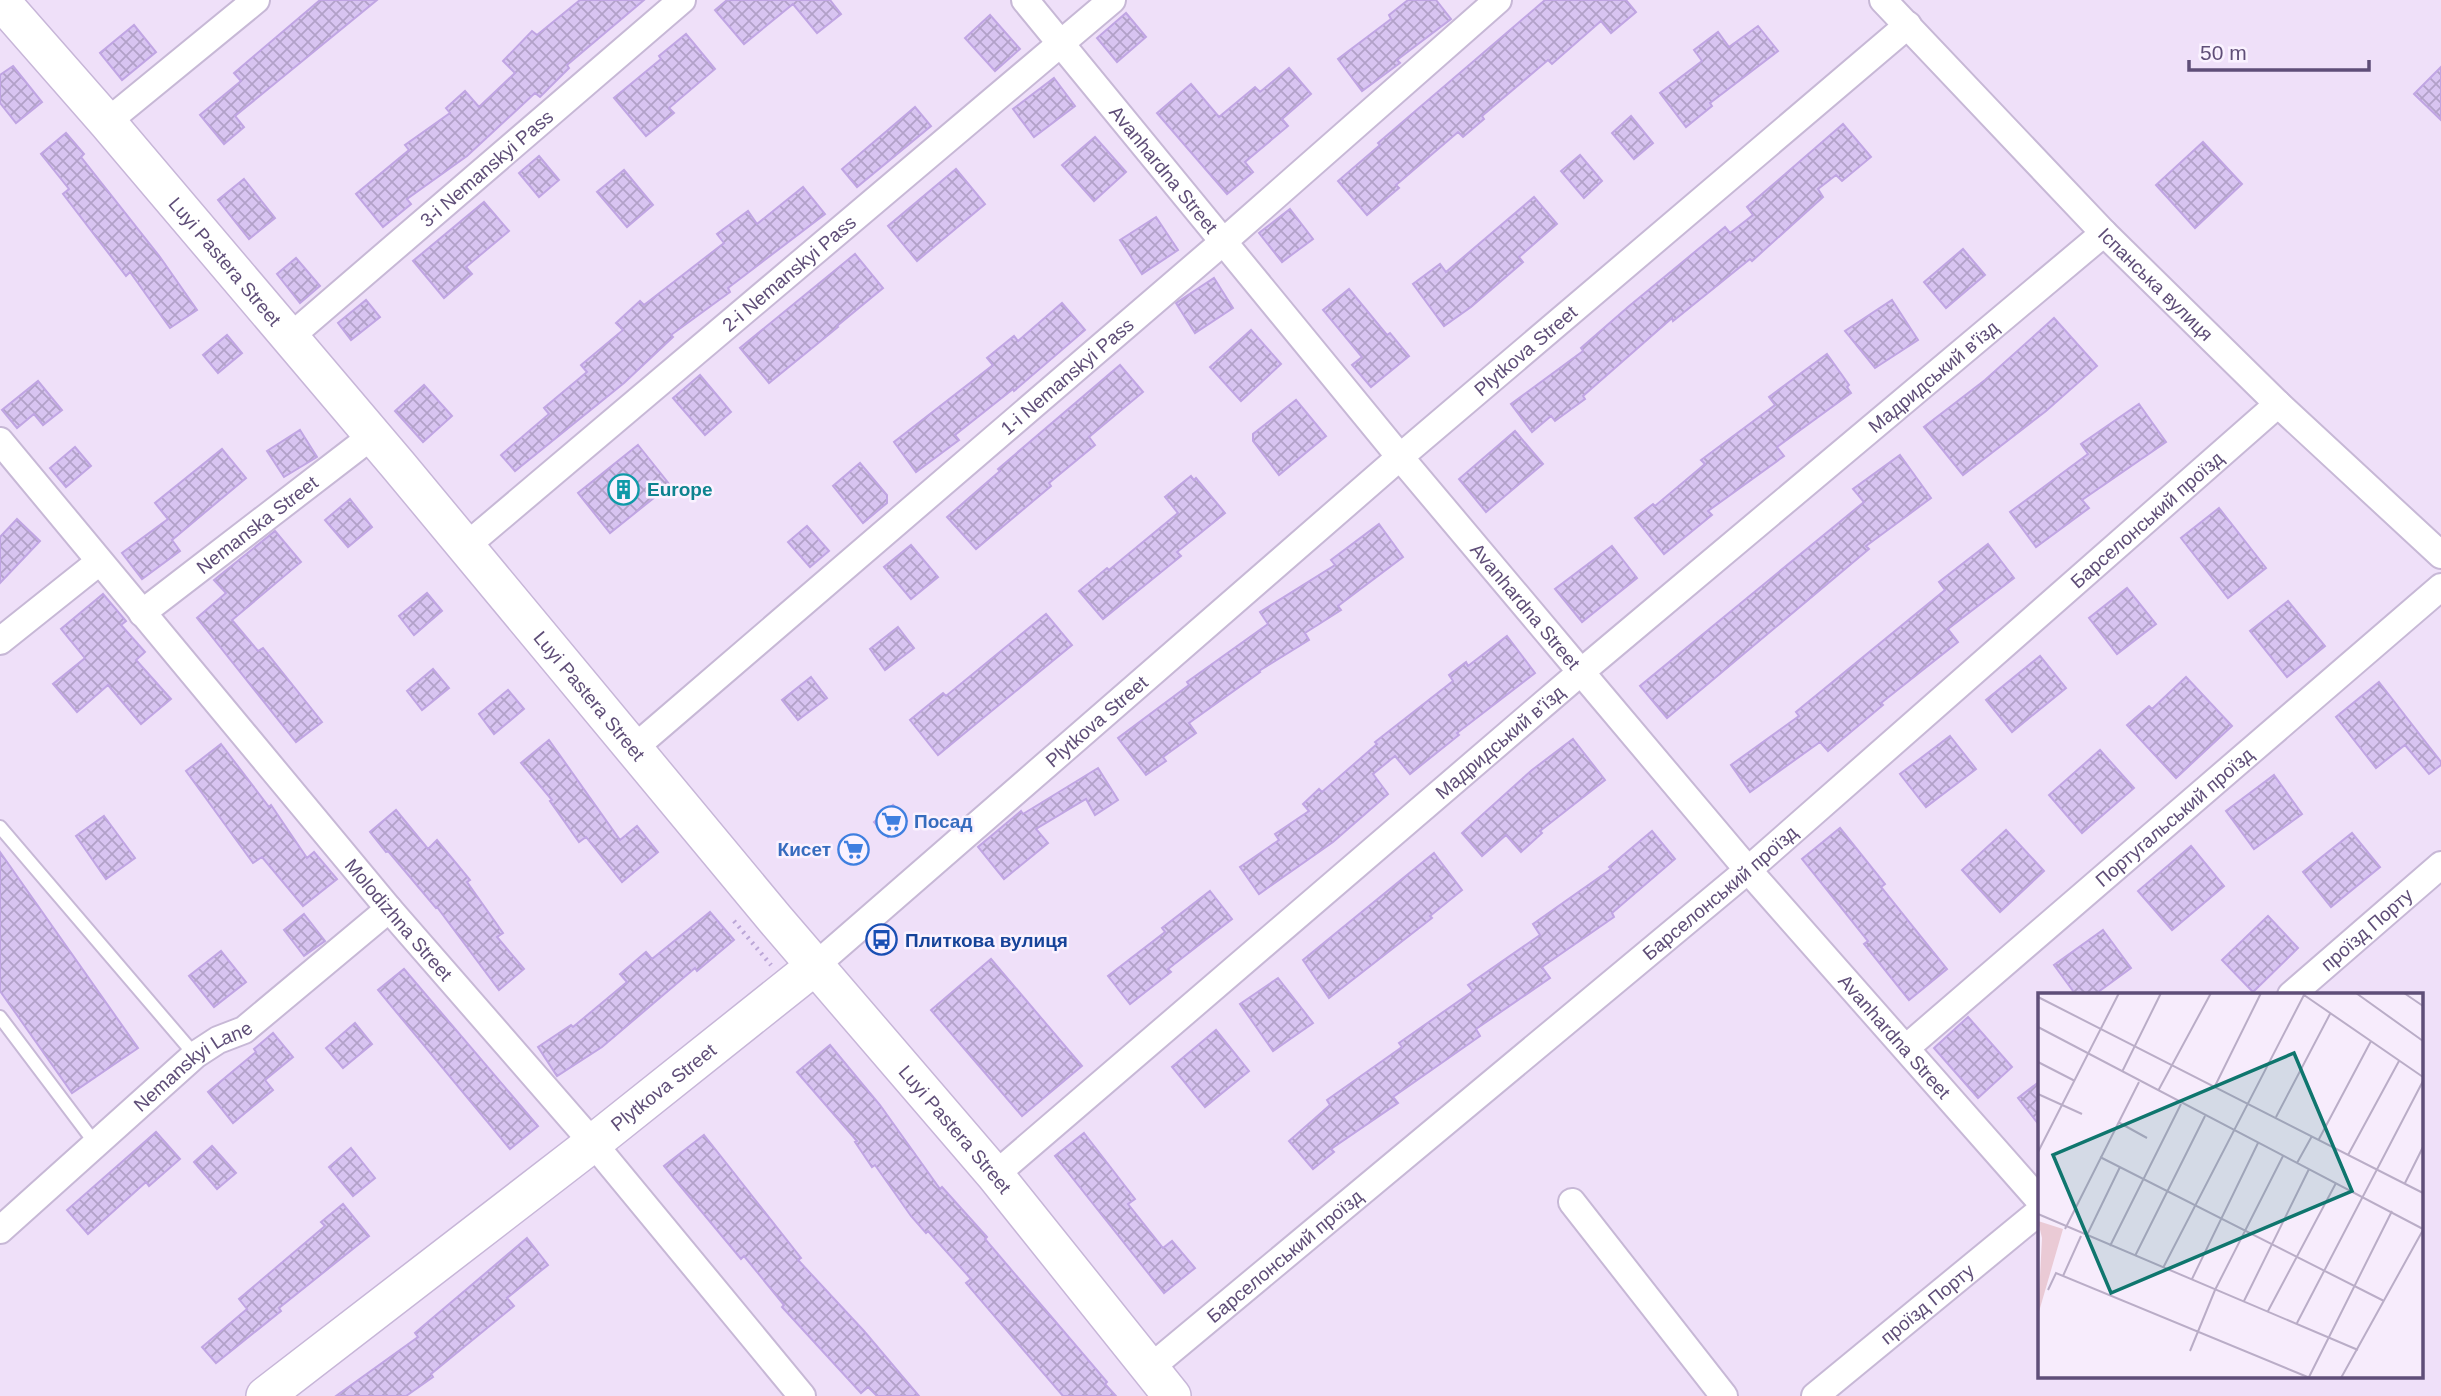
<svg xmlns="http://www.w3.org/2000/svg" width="2441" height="1396" font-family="Helvetica,sans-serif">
<defs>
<pattern id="building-cross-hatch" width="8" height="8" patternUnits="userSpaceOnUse" patternTransform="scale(1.75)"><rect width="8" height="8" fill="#d8c4f1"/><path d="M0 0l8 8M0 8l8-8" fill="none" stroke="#b2a1c8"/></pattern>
</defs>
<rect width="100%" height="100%" fill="#f7ecfc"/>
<path fill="#efe0f9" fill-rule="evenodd" d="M0 0H2441V1396H0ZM2040 995H2422V1377H2040Z"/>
<path fill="url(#building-cross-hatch)" stroke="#c0a5e3" stroke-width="2" d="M320 0H377L235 116 244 127 224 144 200 115 241 81 234 73Z
M580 0H644L567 65 569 68 540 97 535 93 467 156 407 199 411 204 383 227 356 194 409 150 405 145 450 113 446 108 465 91 479 107 515 73 503 61 532 31 537 35Z
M727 0H830L841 14 817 33 793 4 744 44 715 10Z
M1408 0H1436L1451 19 1397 60 1400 63 1362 91 1338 59 1391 19 1389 15Z
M1545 0H1626L1636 12 1611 33 1601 21 1552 64 1548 60 1482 116 1484 119 1463 137 1458 132 1396 185 1399 188 1367 215 1338 181 1380 145 1378 143Z
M1126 13 1146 37 1117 62 1097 38Z
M990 15 1020 49 995 71 965 38Z
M134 25 156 52 122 80 100 53Z
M1758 26 1778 51 1710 103 1712 106 1686 127 1660 93 1702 61 1694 50 1718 32 1729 47Z
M686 34 715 69 669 108 674 113 646 136 614 98 661 59 659 56Z
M13 66 42 102 16 123 0 103V75Z
M2441 67V120L2414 94Z
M1289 68 1311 94 1282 119 1288 126 1245 162 1253 172 1227 194 1157 113 1191 84 1219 117 1255 87 1260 92Z
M1054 78 1075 106 1034 137 1013 109Z
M915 107 931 126 857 187 842 169Z
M1631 116 1653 143 1634 159 1612 133Z
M1843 124 1871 157 1842 181 1836 175 1818 189 1823 197 1752 261 1750 259 1673 321 1672 318 1583 396 1585 399 1555 421 1551 416 1532 432 1511 404 1583 351 1581 348 1628 307 1725 227 1730 233 1753 215 1747 207Z
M66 133 84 154 81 157 160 257 197 310 170 328 130 272 126 276 63 194 69 189 41 154Z
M1095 137 1126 172 1094 201 1062 165Z
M2203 142 2242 184 2195 228 2156 185Z
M1580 155 1602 181 1584 198 1561 171Z
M539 156 559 180 539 197 519 173Z
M956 169 985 204 917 261 888 226Z
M624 170 653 205 627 227 597 192Z
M244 179 275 218 249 239 218 200Z
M803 187 825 214 728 288 730 292 671 335 673 337 624 383 515 471 501 455 549 414 544 408 587 372 581 365 623 330 616 323 640 301 644 305 724 243 717 234 748 211 757 224Z
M1534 197 1557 224 1519 257 1523 262 1471 307 1444 326 1413 284 1440 264 1446 272Z
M484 202 509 231 466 267 472 274 444 298 413 261Z
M1290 209 1313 239 1282 262 1259 233Z
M1156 217 1178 250 1142 274 1120 240Z
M1963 249 1985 275 1946 308 1924 282Z
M855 254 883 288 837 326 838 327 769 383 740 348Z
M296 258 320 286 300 303 277 274Z
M1214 278 1233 308 1195 333 1176 303Z
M1349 289 1387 335 1390 333 1409 356 1371 387 1352 365 1362 357 1323 310Z
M366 300 380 317 351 340 338 323Z
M1892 300 1918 340 1875 368 1845 331Z
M1062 303 1085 330 1014 391 1013 389 955 435 959 440 916 472 894 442 993 365 987 358 1014 336 1018 341Z
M2054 318 2097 366 2046 411 1963 475 1924 427 1985 380Z
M1251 330 1281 364 1241 401 1210 367Z
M227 335 242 353 218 373 203 355Z
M1827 354 1849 385 1847 387 1851 393 1777 447 1784 456 1708 511 1712 515 1664 554 1635 518 1653 504 1655 506 1705 464 1701 460 1775 405 1769 397Z
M1120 365 1143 392 1089 437 1095 445 1049 483 1051 486 976 549 947 517 1000 471 998 469Z
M700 375 731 412 705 435 673 398Z
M38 381 62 410 43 425 34 414 17 428 2 410Z
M424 385 452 416 423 442 395 411Z
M1296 400 1326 436 1279 475 1253 441V434Z
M2139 404 2166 442 2082 500 2089 508 2036 547 2010 512 2088 454 2081 444Z
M300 430 317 457 284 477 267 451Z
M1515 431 1543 464 1486 512 1459 479Z
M638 445 670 485 610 533 578 493Z
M75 447 91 466 66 487 50 468Z
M222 449 246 478 172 540 180 551 142 579 122 553 168 519 155 503Z
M1900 455 1931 498 1866 546 1869 549 1667 718 1640 686 1864 502 1853 489Z
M860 463 887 495V503L863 523 833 486Z
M1191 476 1194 480 1196 478 1225 513 1177 552 1181 556 1103 619 1079 591 1107 568 1109 570 1178 513 1165 497Z
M350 499 372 527 348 547 325 520Z
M2219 508 2266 568 2228 598 2181 538Z
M17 519 40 541 0 583V537Z
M1379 524 1403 557 1338 606 1341 610 1305 633 1309 640 1259 671 1260 672 1189 723 1196 733 1163 757 1166 761 1146 775 1118 738 1189 685 1187 682 1268 624 1260 612 1335 565 1331 560Z
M807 526 829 551 810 567 788 542Z
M275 531 301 562 232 620 258 651 263 648 322 722 296 742 197 618 226 593 214 580Z
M1988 544 2014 578 1948 629 1958 642 1881 703 1883 705 1828 751 1820 742 1750 792 1731 765 1799 716 1796 712 1945 590 1939 582Z
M911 545 938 577 911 599 884 567Z
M1612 546 1637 578 1582 622 1555 589Z
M2127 588 2156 624 2117 654 2089 618Z
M427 593 442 611 414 635 399 616Z
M103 594 126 621 121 625 145 652 136 660 171 699 141 724 108 685 77 712 53 684 85 658 61 629Z
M2288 601 2325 646 2287 677 2250 631Z
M1046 614 1072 645 938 755 910 720 943 693 946 696Z
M898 627 914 648 885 670 870 649Z
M1507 636 1535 673 1457 733 1459 735 1410 774 1395 756 1373 774 1388 794 1333 842 1259 894 1240 867 1279 840 1275 834 1309 811 1303 804 1319 789 1322 792 1377 744 1375 742 1453 681 1449 675 1466 662 1468 666Z
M2040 656 2066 688 2012 732 1986 700Z
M433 669 449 688 422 710 407 691Z
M811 677 827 698 798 720 782 700Z
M2186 677 2232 726 2176 778 2127 725 2149 706 2152 709Z
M2379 682 2441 762V765L2429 774 2405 745 2376 768 2336 717Z
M508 690 524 709 494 734 479 714Z
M1950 736 1976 769 1926 807 1900 774Z
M1573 739 1605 780 1540 831 1542 833 1521 852 1506 835 1482 856 1462 833 1532 770Z
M549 740 620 840 637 826 658 852 622 882 586 837 579 842 550 801 552 800 521 763Z
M221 744 269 807 271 805 307 858 314 852 337 879 303 906 262 857 253 863 186 771Z
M2100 750 2134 788 2082 833 2049 795Z
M1098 768 1118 800 1095 815 1086 799 1036 829 1048 843 1004 879 978 847 1021 811 1023 814Z
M2274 775 2302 814 2254 849 2226 811Z
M893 805 907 821 888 837 874 822Z
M396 810 428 849 437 840 470 880 467 882 503 933 497 937 524 969 499 990 437 907 436 908 388 851 386 852 370 832Z
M104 816 135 858 106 879 76 836Z
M1840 828 1885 884 1881 887 1947 969 1909 1000 1864 944 1868 941 1802 859Z
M2006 830 2044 871 2000 912 1962 870Z
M1652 831 1675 859 1612 913 1614 917 1542 967 1550 978 1476 1029 1480 1036 1393 1097 1398 1103 1331 1149 1334 1152 1313 1169 1289 1141 1330 1105 1327 1100 1402 1047 1399 1043 1473 991 1468 985 1540 935 1533 924 1611 869 1609 867Z
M2352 833 2380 867 2331 907 2303 872Z
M2191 846 2224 886 2172 930 2138 891Z
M0 852 138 1048 72 1093 0 991Z
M1434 853 1462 890 1430 916 1432 918 1329 998 1303 960Z
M1210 891 1232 919 1168 969 1171 972 1130 1004 1108 976 1165 932 1162 928Z
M710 912 734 940 697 971 695 968 602 1047 557 1076 538 1047 571 1025 573 1027 627 982 620 974 646 952 652 959Z
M304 914 325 941 304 956 284 930Z
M2268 916 2298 948 2253 992 2222 960Z
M2103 930 2131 968 2094 995H2076L2054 965Z
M221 951 246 982 214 1007 189 976Z
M991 959 1082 1066 1022 1116 931 1010Z
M404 969 538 1126 510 1149 378 990Z
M1278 978 1313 1023 1273 1051 1240 1004Z
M1968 1017 2012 1067 1978 1098 1934 1048Z
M355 1023 372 1044 343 1068 326 1048Z
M1216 1030 1249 1071 1205 1107 1172 1067Z
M273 1033 293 1057 265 1080 273 1090 233 1123 208 1092 256 1052 254 1049Z
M830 1045 880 1105 940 1189 942 1187 987 1237 985 1239 1107 1382 1105 1384 1116 1396H1063L966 1283 971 1279 928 1231 926 1233 911 1216 875 1165 872 1167 855 1142 857 1141 797 1072Z
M2040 1081V1126L2018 1098Z
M156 1132 180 1159 149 1186 146 1182 88 1234 67 1210Z
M1084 1133 1135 1199 1128 1204 1163 1248 1172 1241 1195 1268 1164 1293 1055 1156Z
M704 1135 801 1258 798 1260 864 1331 919 1396H877L868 1387 861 1393 782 1307 784 1305 744 1256 741 1259 677 1182 664 1166Z
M212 1146 236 1173 217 1189 194 1162Z
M351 1148 375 1178 353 1196 329 1167Z
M343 1204 369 1236 279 1308 281 1311 216 1363 202 1347 247 1309 239 1299 325 1226 321 1222Z
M527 1238 548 1265 507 1298 514 1306 431 1374 433 1377 406 1396H336L418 1337 415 1333Z"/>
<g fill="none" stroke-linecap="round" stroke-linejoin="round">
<defs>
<path id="lane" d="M0 827 195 1055
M0 1017 95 1143"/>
<g id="street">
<path id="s1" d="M1025 0 1400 457 1581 672 1748 870 2040 1201"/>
<path id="s2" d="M1883 0 2104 233 2278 404 2441 555"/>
<path d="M107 122 256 0"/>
<path id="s3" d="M290 337 682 0"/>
<path id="s4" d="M0 441 389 909 593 1143 802 1396"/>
<path id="s5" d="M465 547 1112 0"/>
<path id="s6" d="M142 613 372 436"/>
<path d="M0 641 99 562"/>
<path id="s7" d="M633 749 1223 242 1498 0"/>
<path id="s8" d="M815 966 1400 457 1908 25"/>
<path id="s9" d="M2291 995 2441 865"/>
<path id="s10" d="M1906 1048 2441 587"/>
<path id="s11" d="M995 1175 1581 672 2104 233"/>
<path d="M1572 1202 1724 1396"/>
<path id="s12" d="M0 1230 195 1055 218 1040 244 1030 389 909"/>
<path id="s13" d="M1150 1368 1748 870 2278 404"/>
<path id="s14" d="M1815 1396 2040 1211"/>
</g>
<g id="secondary">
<path id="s15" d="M0 0 107 122 398 465 775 919 995 1175 1172 1396"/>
<path id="s16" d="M265 1396 593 1143 815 966"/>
</g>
</defs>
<use href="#lane" stroke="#c7b8d6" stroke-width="16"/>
<use href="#street" stroke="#c7b8d6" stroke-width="30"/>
<use href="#secondary" stroke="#c7b6d8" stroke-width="40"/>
<path stroke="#bba6d7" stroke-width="4.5" stroke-dasharray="2 5" stroke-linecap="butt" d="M734 921 771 965"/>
<use href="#lane" stroke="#fff" stroke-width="12"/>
<use href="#street" stroke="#fff" stroke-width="26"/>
<use href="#secondary" stroke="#fff" stroke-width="37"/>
</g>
<defs>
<symbol id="building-ring" viewBox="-11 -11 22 22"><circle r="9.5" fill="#faf2ff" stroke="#0f9aa8" stroke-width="1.5"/><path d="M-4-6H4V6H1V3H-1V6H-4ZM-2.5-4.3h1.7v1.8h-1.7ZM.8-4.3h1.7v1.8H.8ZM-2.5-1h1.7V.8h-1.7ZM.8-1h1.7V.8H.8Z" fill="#0f9aa8"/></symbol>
<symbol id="supermarket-ring" viewBox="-11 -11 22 22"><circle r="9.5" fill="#faf2ff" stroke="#3f7fe0" stroke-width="1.5"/><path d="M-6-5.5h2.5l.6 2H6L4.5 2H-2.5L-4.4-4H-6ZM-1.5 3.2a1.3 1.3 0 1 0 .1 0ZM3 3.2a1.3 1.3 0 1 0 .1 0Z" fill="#3f7fe0"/></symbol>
<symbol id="bus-ring" viewBox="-11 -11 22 22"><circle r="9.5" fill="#faf2ff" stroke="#1a4fb4" stroke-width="1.5"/><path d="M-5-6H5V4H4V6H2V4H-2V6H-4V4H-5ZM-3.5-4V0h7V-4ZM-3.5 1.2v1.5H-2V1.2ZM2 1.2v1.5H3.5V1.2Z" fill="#1a4fb4"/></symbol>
</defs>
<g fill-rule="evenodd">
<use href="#building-ring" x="606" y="472" width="35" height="35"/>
<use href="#supermarket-ring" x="874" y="804" width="35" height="35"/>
<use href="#supermarket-ring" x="836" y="832" width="35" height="35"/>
<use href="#bus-ring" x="864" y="922" width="35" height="35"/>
</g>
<g text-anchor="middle" stroke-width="5" stroke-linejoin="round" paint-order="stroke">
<g font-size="19" fill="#5f4e78" stroke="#faf2ff">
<text dy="7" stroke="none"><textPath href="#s3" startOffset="259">3-i Nemanskyi Pass</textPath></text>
<text dy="7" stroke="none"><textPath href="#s1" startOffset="219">Avanhardna Street</textPath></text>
<text dy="7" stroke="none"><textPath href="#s15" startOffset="345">Luyi Pastera Street</textPath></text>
<text dy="7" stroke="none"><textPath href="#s5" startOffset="424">2-i Nemanskyi Pass</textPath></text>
<text dy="7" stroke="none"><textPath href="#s2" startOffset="394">Іспанська вулиця</textPath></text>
<text dy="7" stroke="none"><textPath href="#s8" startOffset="940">Plytkova Street</textPath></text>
<text dy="7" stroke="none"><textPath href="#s7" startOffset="572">1-i Nemanskyi Pass</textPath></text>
<text dy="7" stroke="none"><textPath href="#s11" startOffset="1232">Мадридський в'їзд</textPath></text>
<text dy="7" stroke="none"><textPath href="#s13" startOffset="1309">Барселонський проїзд</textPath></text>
<text dy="7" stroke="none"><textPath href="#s6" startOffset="145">Nemanska Street</textPath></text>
<text dy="7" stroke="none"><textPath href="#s1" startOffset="786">Avanhardna Street</textPath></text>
<text dy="7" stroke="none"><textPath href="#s15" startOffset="912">Luyi Pastera Street</textPath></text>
<text dy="7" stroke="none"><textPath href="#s8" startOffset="373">Plytkova Street</textPath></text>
<text dy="7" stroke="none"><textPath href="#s11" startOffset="665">Мадридський в'їзд</textPath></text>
<text dy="7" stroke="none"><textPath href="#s10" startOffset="354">Португальський проїзд</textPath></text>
<text dy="7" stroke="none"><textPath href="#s13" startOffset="742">Барселонський проїзд</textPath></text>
<text dy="7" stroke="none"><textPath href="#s4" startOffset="623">Molodizhna Street</textPath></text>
<text dy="7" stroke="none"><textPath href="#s9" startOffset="100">проїзд Порту</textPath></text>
<text dy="7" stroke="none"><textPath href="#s1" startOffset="1353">Avanhardna Street</textPath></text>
<text dy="7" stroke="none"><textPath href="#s12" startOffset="254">Nemanskyi Lane</textPath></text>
<text dy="7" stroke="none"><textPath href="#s16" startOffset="504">Plytkova Street</textPath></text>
<text dy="7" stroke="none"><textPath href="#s15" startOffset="1479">Luyi Pastera Street</textPath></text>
<text dy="7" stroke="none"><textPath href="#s13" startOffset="175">Барселонський проїзд</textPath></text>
<text dy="7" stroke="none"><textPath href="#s14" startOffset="145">проїзд Порту</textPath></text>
</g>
<g font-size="19" font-weight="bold" fill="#0d838f" stroke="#faf2ff" text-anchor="start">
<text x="647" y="496">Europe</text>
</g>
<g font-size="19" font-weight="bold" fill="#366cbe" stroke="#faf2ff" text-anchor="start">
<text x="914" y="828">Посад</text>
<text x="831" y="856" text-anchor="end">Кисет</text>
</g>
<g font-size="19" font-weight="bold" fill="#164399" stroke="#faf2ff" text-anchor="start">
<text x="905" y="947">Плиткова вулиця</text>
</g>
</g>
<g transform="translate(2038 993)">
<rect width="385" height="385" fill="#f7ecfc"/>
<path d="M0 228 25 236 0 322 4 245Z" fill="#eacad5"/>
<path fill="none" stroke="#baadc7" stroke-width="2" d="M318 0 385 48M366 0 385 13M266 2 385 84M0 4 385 200M0 34 385 236M0 69 37 88M84 79 123 0M177 93 223 0M120 98 173 0M0 101 44 121M238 124 292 21M80 129 109 145M281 146 333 48M0 159 81 0M310 162 361 68M62 164 346 308M259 170 274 143M367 190 385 154M0 221 320 357M27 236 101 89M48 244 82 174M72 253 143 111M97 263 167 123M125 275 267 0M25 283 43 243M154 286 220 150M10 297 18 280 272 385M206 308 271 176M230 318 298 190M259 330 385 88M152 358 177 297 245 163M271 384 354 218M303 385 385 237"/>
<path fill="#0f766e" fill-opacity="0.15" stroke="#0f766e" stroke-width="3.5" d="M256 60 314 198 73 300 15 162Z"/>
<rect width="385" height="385" fill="none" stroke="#5f4e78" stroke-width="3.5"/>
</g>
<path d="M2189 60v10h180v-10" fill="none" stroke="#5f4e78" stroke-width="3.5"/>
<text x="2200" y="60" font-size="21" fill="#5f4e78" stroke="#faf2ff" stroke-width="5" paint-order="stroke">50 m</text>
</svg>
